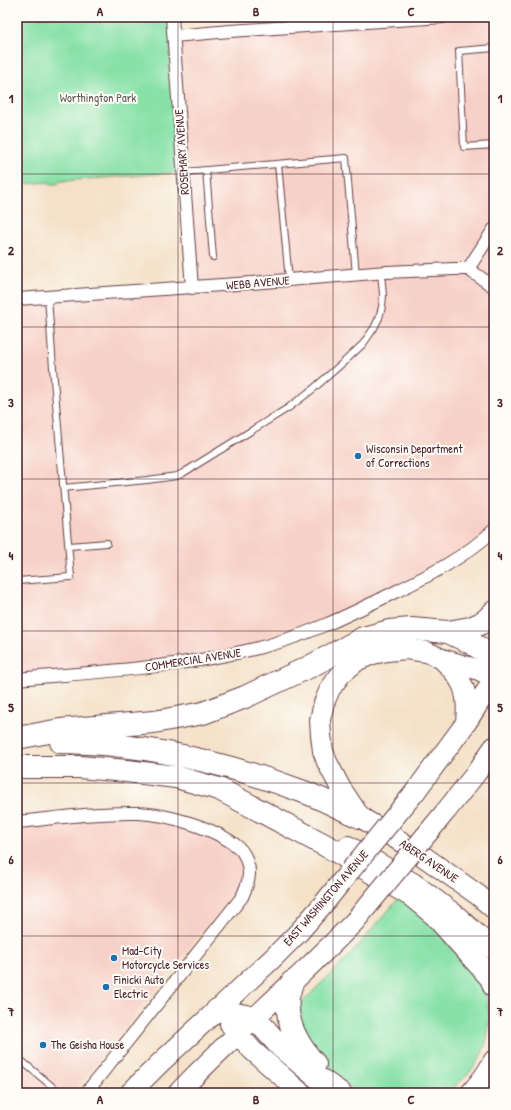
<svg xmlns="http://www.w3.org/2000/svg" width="511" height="1110" font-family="'Patrick Hand',sans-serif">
<rect width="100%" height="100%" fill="#fdfcf7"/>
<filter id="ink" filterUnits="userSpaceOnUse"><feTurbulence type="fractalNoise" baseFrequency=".025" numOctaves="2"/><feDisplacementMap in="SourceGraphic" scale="8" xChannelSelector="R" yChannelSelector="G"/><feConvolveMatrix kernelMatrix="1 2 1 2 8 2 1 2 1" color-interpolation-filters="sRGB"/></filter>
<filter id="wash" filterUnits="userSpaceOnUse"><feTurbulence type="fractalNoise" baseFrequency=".012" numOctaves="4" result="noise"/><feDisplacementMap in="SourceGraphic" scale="16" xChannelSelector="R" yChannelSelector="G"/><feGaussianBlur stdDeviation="0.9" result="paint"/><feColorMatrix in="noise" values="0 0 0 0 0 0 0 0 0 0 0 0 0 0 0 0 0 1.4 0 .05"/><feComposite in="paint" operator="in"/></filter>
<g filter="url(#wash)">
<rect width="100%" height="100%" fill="#f4e1c7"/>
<path fill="#f7d1c7" d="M443 17H494V530L431 574 255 649 17 679V299L192 288 174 36Z
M98 814 169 818 239 848 249 872 215 931 210 922 72 1093H17V822Z"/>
<path fill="#88e1a7" stroke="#698069" d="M17 17H173L184 172 61 181 57 184H50L49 182 17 185Z
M399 898 422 913 483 985C498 1030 485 1068 445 1093H360L357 1092 346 1084 311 1046 302 1031 297 1007 351 954Z"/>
</g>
<g filter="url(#ink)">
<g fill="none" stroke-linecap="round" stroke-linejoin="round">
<defs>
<path id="lane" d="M494 48 459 51 464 147 494 145
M278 164 289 280
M206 170 213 257
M184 172 346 158 356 275
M63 488 147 480 177 476 183 473 288 408 313 389 346 360 363 344 374 328 379 318 382 307 383 295 381 272
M69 546 107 543
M17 581 71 577 53 368 48 297
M17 1057 60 1093"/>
<path id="street" d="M172 17 192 288
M174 36 230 31 443 17
M468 269 494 229
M17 299 251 283 387 272 454 269H468L494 287
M17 679C96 672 177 668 254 649 304 637 349 615 395 592 430 575 465 557 494 530
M17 822C57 818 98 812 138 813 167 814 215 828 238 847 242 850 246 857 247 862 252 874 247 886 242 897L86 1093"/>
<path id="primary" d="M442 659C464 680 469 692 466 722
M494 678 479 670 442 659 427 652 406 649 387 651 373 654 358 660 341 674 330 689 324 703 320 720 321 735 323 751 327 762 340 787 360 817 413 849 478 895 494 909
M415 792 466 723 494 679
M446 811 477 772 494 747
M348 846 413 883 457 916 494 950
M230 1024 252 1050 301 1093
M130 1093 160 1063 272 959 299 932 325 902 350 871
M178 1093C235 1033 298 980 355 921"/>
<path id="highway" d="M448 632 471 643 494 657
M17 738 60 730 154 722 203 713 245 697 266 687 311 666 363 638 389 631 411 629 448 632 470 628 480 624 487 619 494 612
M61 742C144 743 227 763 304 792 323 799 341 809 360 817
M17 767H79L127 771 176 777 219 789 334 850 412 896 435 915 491 978 494 986
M292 982C291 987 289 992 288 997 285 1022 299 1046 315 1064
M217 1010 255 1018 280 1046 317 1077 340 1093
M472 1093C481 1083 488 1074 494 1062"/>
</defs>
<use href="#lane" stroke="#643c42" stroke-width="8"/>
<use href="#street" stroke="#643c42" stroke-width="14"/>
<use href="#primary" stroke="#643c42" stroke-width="22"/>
<use href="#highway" stroke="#643c42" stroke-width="24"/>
<use href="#lane" stroke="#fff" stroke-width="6"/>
<use href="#street" stroke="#fff" stroke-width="12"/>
<use href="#primary" stroke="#fff" stroke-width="20"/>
<use href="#highway" stroke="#fff" stroke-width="22"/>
<defs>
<path id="primary-bridge" d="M350 871 415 792
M355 921 446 811"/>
</defs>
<use href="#primary-bridge" stroke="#643c42" stroke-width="22" stroke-linecap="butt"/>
<use href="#primary-bridge" stroke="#fff" stroke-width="20"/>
</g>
</g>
<path fill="none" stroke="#4a1f2b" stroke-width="1" stroke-opacity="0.55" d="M178 17V1093M333 17V1093M17 174H494M17 327H494M17 479H494M17 631H494M17 783H494M17 936H494"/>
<g fill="#1f6fb2" stroke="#fdfcf7" stroke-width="1.5">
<circle cx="358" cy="456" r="4"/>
<circle cx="114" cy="958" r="4"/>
<circle cx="106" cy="987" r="4"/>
<circle cx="43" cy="1045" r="4"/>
</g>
<g text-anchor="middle" stroke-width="4" stroke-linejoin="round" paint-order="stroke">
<g font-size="12" fill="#5d5950" stroke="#fdfcf7">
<text x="98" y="102">Worthington Park</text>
</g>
<g font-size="12" fill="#4a1f2b" stroke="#fdfcf7">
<text transform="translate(182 152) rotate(-94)" y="4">ROSEMARY AVENUE</text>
<text transform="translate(258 283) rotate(-5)" y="4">WEBB AVENUE</text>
<text transform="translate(193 660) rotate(-9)" y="4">COMMERCIAL AVENUE</text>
<text transform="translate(429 861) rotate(34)" y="4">ABERG AVENUE</text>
<text transform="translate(326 898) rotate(-49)" y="4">EAST WASHINGTON AVENUE</text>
</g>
<g font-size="12" fill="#4a1f2b" stroke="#fdfcf7" text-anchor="start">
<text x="366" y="453">Wisconsin Department<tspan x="366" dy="14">of Corrections</tspan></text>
<text x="122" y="955">Mad-City<tspan x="122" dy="14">Motorcycle Services</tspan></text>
<text x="114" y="984">Finicki Auto<tspan x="114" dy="14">Electric</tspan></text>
<text x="51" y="1049">The Geisha House</text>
</g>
</g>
<rect width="511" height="1110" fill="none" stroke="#fdfcf7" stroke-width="44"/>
<rect x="22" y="22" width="467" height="1066" fill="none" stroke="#4a1f2b" stroke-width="1.5"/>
<g font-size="13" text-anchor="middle" font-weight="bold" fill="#4a1f2b">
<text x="100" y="16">A</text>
<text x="256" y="16">B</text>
<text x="411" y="16">C</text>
<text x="11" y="103">1</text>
<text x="500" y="103">1</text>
<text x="11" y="255">2</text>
<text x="500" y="255">2</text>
<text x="11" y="407">3</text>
<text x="500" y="407">3</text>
<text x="11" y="560">4</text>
<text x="500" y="560">4</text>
<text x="11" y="712">5</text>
<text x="500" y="712">5</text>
<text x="11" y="864">6</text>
<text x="500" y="864">6</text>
<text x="11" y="1016">7</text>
<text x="500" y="1016">7</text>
<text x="100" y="1104">A</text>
<text x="256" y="1104">B</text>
<text x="411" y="1104">C</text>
</g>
</svg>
